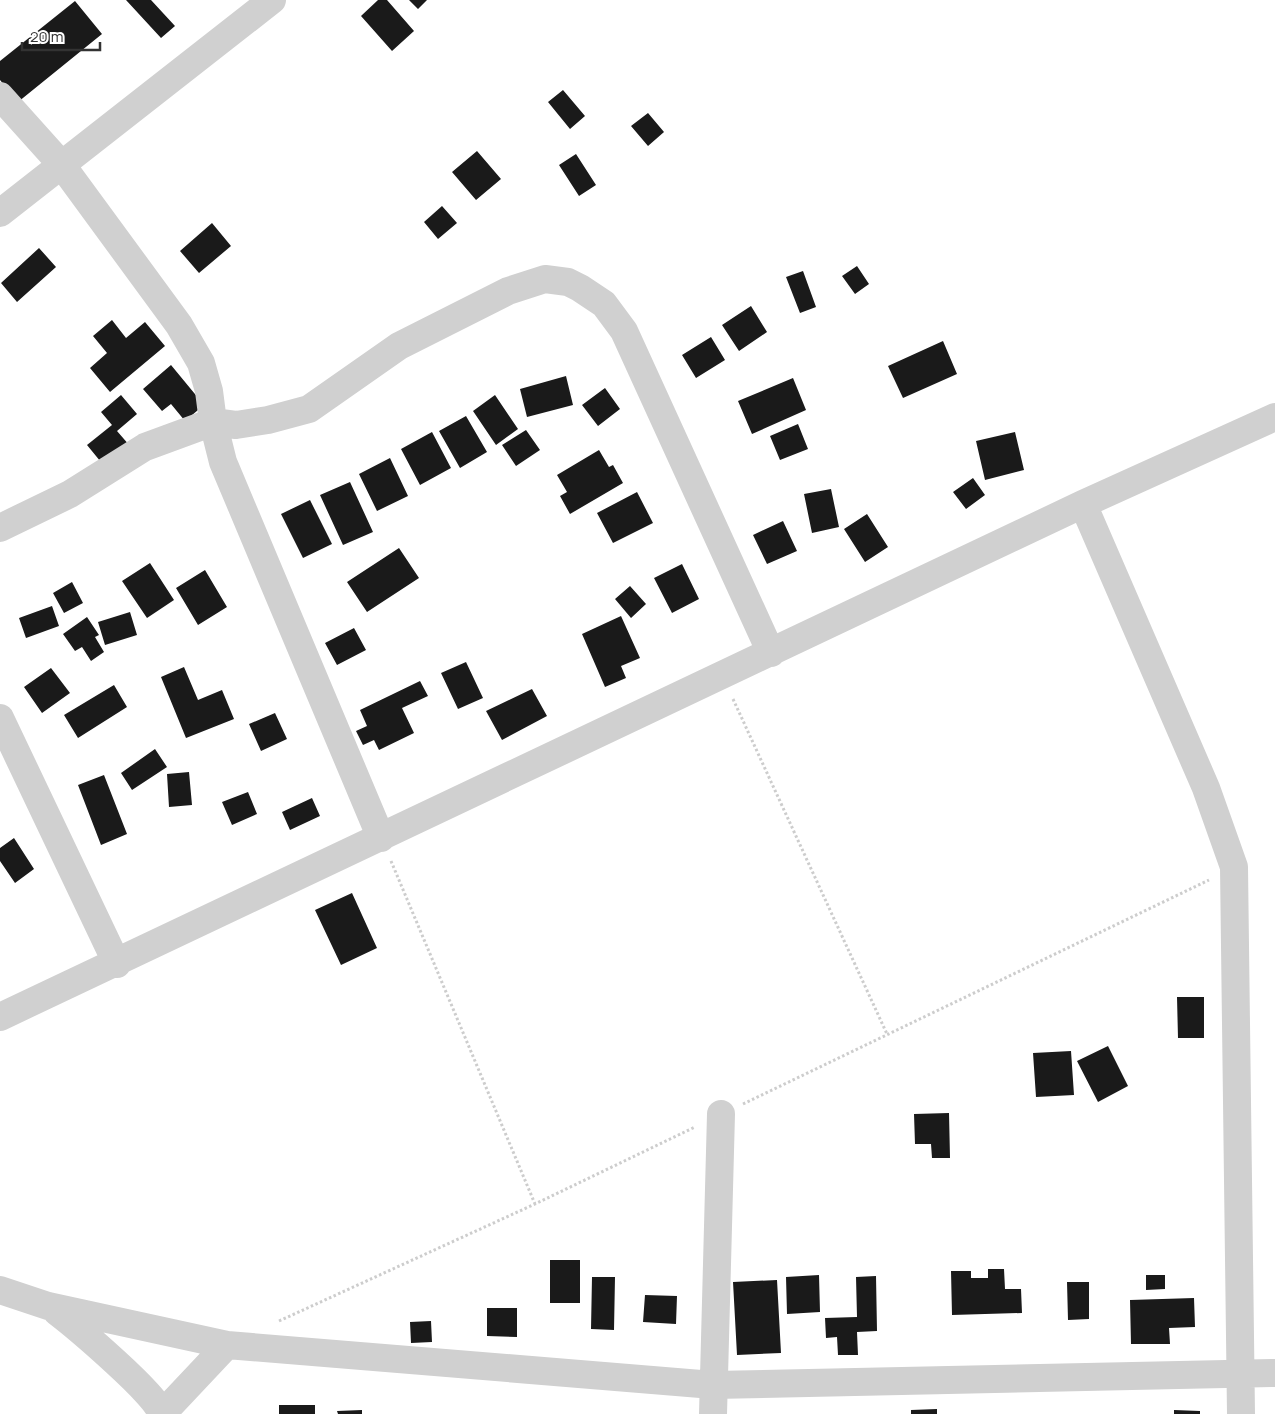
<svg xmlns="http://www.w3.org/2000/svg" width="1275" height="1414" font-family="Manrope,sans-serif">
<rect width="100%" height="100%" fill="#fff"/>
<path fill="#1a1a1a" d="M126 0H151L175 26 161 38Z
M378 0H387L414 31 392 51 361 16Z
M409 0H427L418 9Z
M75 1 102 34 18 102 0 80V61Z
M563 90 585 116 570 129 548 102Z
M648 113 664 132 648 146 631 126Z
M477 151 501 179 476 200 452 172Z
M576 154 596 185 579 196 559 165Z
M442 206 457 223 438 239 424 222Z
M212 223 231 246 199 273 180 251Z
M39 248 56 267 17 302 1 283Z
M857 266 869 284 855 294 842 276Z
M803 271 816 307 800 313 786 277Z
M751 306 767 332 739 351 722 325Z
M112 320 126 338 145 322 165 346 110 392 90 368 107 353 93 336Z
M711 337 725 360 696 378 682 355Z
M943 341 957 374 903 398 888 366Z
M171 365 204 405 185 421 171 404 162 411 143 389Z
M566 376 573 405 527 417 520 389Z
M793 378 806 410 752 434 738 401Z
M605 388 620 409 598 426 582 405Z
M121 395 137 414 117 431 130 446 105 467 87 445 112 425 101 412Z
M495 395 518 429 496 445 473 411Z
M466 416 487 452 460 468 439 431Z
M798 424 808 449 780 460 770 436Z
M526 430 540 450 516 466 502 445Z
M432 432 451 468 420 485 401 449Z
M1015 432 1024 470 985 480 976 441Z
M599 450 609 467 613 465 623 483 570 514 560 496 567 492 557 475Z
M390 458 408 496 377 511 359 474Z
M973 478 985 495 966 509 953 492Z
M350 482 373 532 343 545 320 495Z
M831 489 839 527 812 533 804 494Z
M637 492 653 523 613 543 597 513Z
M310 500 332 544 303 558 281 514Z
M867 514 888 547 865 562 844 529Z
M783 521 797 551 767 564 753 535Z
M399 548 419 578 367 612 347 582Z
M150 563 174 600 147 618 122 581Z
M682 564 699 599 672 613 654 578Z
M205 570 227 607 198 625 176 588Z
M72 582 83 603 64 613 53 593Z
M630 586 646 604 631 618 615 599Z
M52 606 59 626 26 638 19 618Z
M130 612 137 635 105 645 98 622Z
M621 616 640 658 621 666 626 678 605 687 582 634Z
M87 617 99 635 95 637 104 652 91 661 82 647 75 651 63 634Z
M354 628 366 650 337 665 325 643Z
M466 662 483 698 458 709 441 673Z
M184 667 198 700 222 690 234 719 186 738 161 677Z
M51 668 70 693 42 713 24 687Z
M420 681 428 696 402 708 414 733 379 750 374 740 363 745 356 731 367 726 360 710Z
M114 685 127 707 78 738 64 715Z
M532 689 547 716 502 740 486 711Z
M275 713 287 739 261 751 249 724Z
M155 749 167 767 132 790 121 773Z
M189 772 192 805 169 807 167 774Z
M104 775 127 834 101 845 78 785Z
M248 792 257 814 232 825 222 802Z
M312 798 320 816 290 830 282 812Z
M14 838 34 869 15 883 0 861V848Z
M352 893 377 948 341 965 315 910Z
M1177 997H1204V1038H1178Z
M1108 1046 1128 1086 1098 1102 1077 1061Z
M1071 1051 1074 1095 1036 1097 1033 1053Z
M949 1113 950 1158H932L931 1144H915L914 1114Z
M550 1260H580V1303H550Z
M988 1269H1004L1005 1289H1021L1022 1313 952 1315 951 1271H971V1278H988Z
M819 1275 820 1312 787 1314 786 1277Z
M1146 1275H1165V1289L1146 1290Z
M876 1276 877 1331 857 1332 858 1355H838L837 1337 826 1338 825 1318 857 1317 856 1277Z
M592 1277H615L614 1330 591 1329Z
M777 1280 781 1353 737 1355 733 1282Z
M1067 1282H1089V1319L1068 1320Z
M645 1295 677 1296 676 1324 643 1322Z
M1194 1298 1195 1327 1169 1328 1170 1344H1131L1130 1300Z
M487 1308H517V1337L487 1336Z
M431 1321 432 1342 411 1343 410 1322Z
M279 1405H315V1414H279Z
M937 1409V1414H911V1410Z
M362 1410V1414H338L337 1411Z
M1174 1410 1200 1411V1414H1174Z"/>
<g fill="none" stroke-linecap="round" stroke-linejoin="round">
<path stroke="#cdcdcd" stroke-width="3" stroke-dasharray="2.5 2.5" stroke-linecap="butt" d="M733 699 887 1034
M391 861 535 1204
M743 1104 1209 880
M279 1321 535 1204 695 1127"/>
<path stroke="#d0d0d0" stroke-width="28" d="M0 96 61 164 179 325 201 363 209 391 213 422 223 462 381 838
M0 213 272 0
M1083 504 1206 788 1234 867 1241 1414
M0 528 70 494 145 447 213 422 236 425 268 420 309 409 399 346 508 291 545 279 568 282 580 288 604 304 624 331 771 653
M0 718 117 964
M0 1017 1083 504 1275 417
M0 1290 48 1306 227 1345 713 1385 1275 1373
M57 1312C74 1325 162 1399 161 1414
M162 1414 227 1345
M713 1414 721 1114"/>
</g>
<path d="M22 42v8h78v-8" fill="none" stroke="#333333" stroke-width="2.5"/>
<text x="30" y="42" font-size="15" fill="#333333" stroke="#ffffff" stroke-width="4" paint-order="stroke">20 m</text>
</svg>
